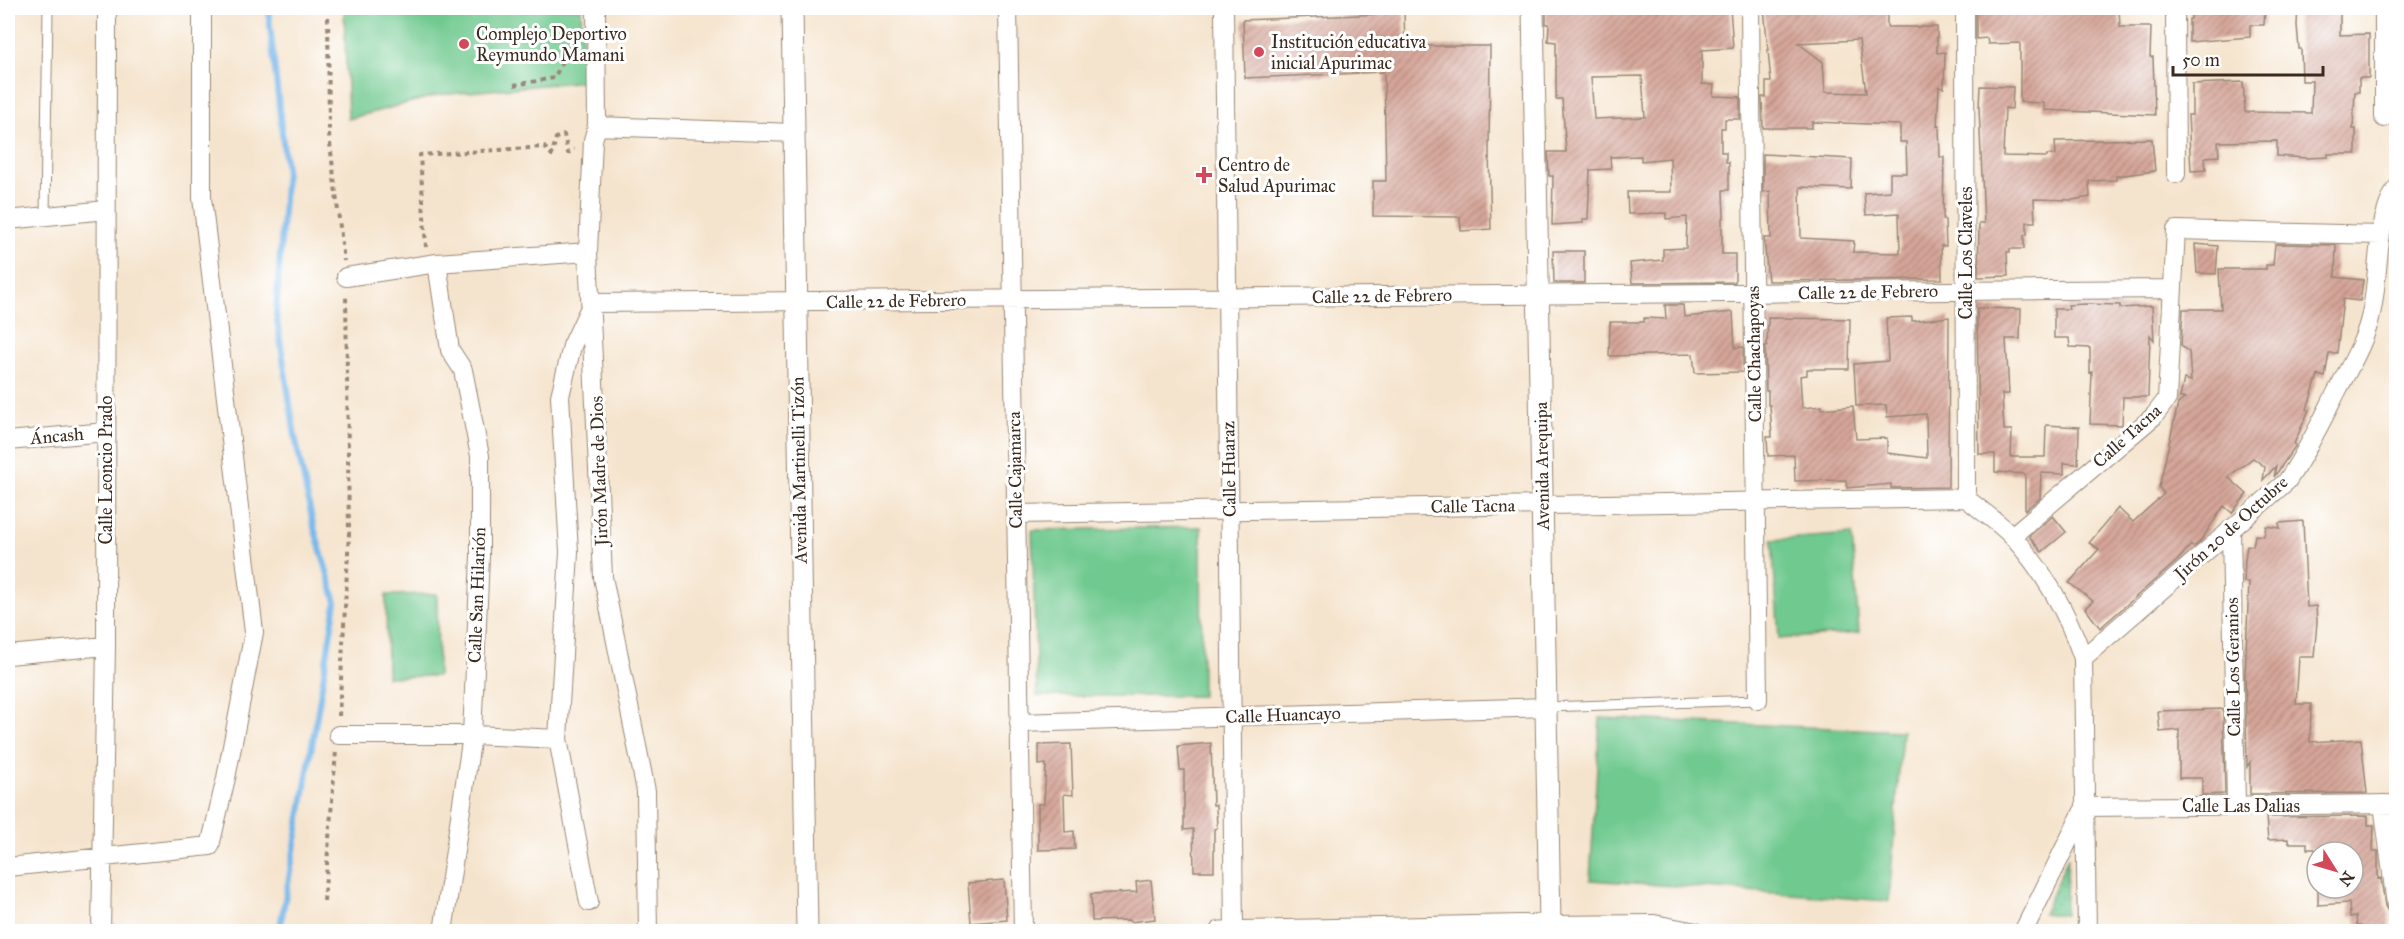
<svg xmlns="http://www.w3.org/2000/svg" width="2404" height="939" font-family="'IM FELL Great Primer',serif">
<defs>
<pattern id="garden-dots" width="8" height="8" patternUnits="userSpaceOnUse" patternTransform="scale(1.5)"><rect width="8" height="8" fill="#70c98f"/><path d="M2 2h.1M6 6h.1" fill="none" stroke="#5da374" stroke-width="1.8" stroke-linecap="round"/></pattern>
<pattern id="building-hatch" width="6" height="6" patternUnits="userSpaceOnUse" patternTransform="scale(1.5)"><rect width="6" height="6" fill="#d6a599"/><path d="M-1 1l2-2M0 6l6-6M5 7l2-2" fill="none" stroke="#af877c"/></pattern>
</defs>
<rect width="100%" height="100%" fill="#fff"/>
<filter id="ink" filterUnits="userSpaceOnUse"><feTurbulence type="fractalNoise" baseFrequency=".0167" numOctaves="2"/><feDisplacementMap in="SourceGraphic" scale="12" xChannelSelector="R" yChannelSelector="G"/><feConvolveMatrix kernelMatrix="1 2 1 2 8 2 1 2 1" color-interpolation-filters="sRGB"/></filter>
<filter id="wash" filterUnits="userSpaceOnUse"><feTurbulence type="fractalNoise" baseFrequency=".008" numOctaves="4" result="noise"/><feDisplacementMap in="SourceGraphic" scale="24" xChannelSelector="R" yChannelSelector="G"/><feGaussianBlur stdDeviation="1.35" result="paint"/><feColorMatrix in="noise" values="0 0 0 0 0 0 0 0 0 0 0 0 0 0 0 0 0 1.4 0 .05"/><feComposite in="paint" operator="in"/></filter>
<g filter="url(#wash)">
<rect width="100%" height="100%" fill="#f5e4cd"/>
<path fill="#70c98f" stroke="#567a56" stroke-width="1.5" d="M344 8H581L584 81 438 95 348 119Z
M1201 527 1202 696H1037L1032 530Z
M1852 534 1859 633 1779 639 1772 540Z
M437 594 438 676 387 677 386 595Z
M1600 718 1902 731 1889 901 1590 880Z"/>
<path fill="url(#garden-dots)" stroke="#567a56" stroke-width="1.5" d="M2068 857 2065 914H2043Z"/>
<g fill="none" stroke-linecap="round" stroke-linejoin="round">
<path stroke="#76b7ea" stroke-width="6" d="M268 8 286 169 276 313 295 436 313 524 336 602 298 829 279 932"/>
</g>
<g id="blocks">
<path fill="url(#building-hatch)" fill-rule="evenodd" d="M1546 8H1730L1733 48 1702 50V84L1714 85 1713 96 1740 97V119H1725V128H1721V152H1726V162H1729V190H1723L1724 218H1722V254H1735V282L1632 283 1630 263 1663 260V249L1686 248 1687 217 1666 219V213L1628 214 1627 192H1671L1670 158 1641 161V156L1610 157 1611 169 1590 170 1588 219H1583V223L1552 225 1553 176H1549L1548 152H1566L1562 99H1556V42L1548 41 1549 24H1546ZM1642 76 1645 117 1594 119 1591 77Z
M1764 8H1887V27H1937V53L1945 52 1944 88 1939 87 1937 126 1939 125 1940 157H1944L1943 220H1945L1946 246H1941L1942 279 1768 281 1764 238H1771L1770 191 1763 192V154L1852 159 1851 189 1800 187 1801 238 1854 241 1853 252 1900 253 1899 213 1866 215 1864 193 1890 191V173H1907L1906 142H1900V125L1812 122V128H1763L1762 97H1766V82H1771ZM1859 40 1866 93 1825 92 1823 62 1798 43Z
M1976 8H1992V12L2036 10V8H2119L2120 27H2151L2150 57H2153L2155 115 2044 110V103L2020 102V43L1988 44 1987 38 1976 39Z
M2191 8H2265L2264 25H2250V37L2189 42V19H2191Z
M2298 8H2340V35L2369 34V78H2359V92H2355L2353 129H2356V154H2328V157L2307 158 2277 156V141L2218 142 2219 156 2205 157 2206 170 2191 171 2188 115H2192V84L2243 82 2245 112 2311 113 2312 81H2302L2301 49H2299L2297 25Z
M1404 13 1405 46H1490L1489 152 1491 229 1461 231 1460 217 1373 216V181H1386L1384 72 1245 78 1243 20Z
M1980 86 2013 87 2012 109 2005 108 2003 156 2047 157V155H2056L2055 141 2152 139 2155 171 2116 176V180L2089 181 2090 197 2072 200 2034 199 2035 222H2027V235H2024V249H2010V252H2007L2008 276 1978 277 1979 223H1984L1979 108Z
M2195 244 2218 246 2216 274 2197 273Z
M2275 244 2336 245 2335 277 2363 280 2360 301 2343 299 2337 353H2329L2325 377 2318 375 2307 409 2309 410 2294 444 2296 445 2274 477 2276 466 2263 480 2265 467 2253 458 2228 477 2247 494 2232 513 2224 506 2199 543 2193 547 2191 545 2177 561 2100 628 2085 608 2093 601 2069 583 2099 549 2089 543 2118 508 2133 522 2164 494 2159 487 2178 404 2185 398H2180L2184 379 2191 381 2189 352 2181 346 2183 309H2221L2219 269H2266V265H2273Z
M1553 251H1584V283H1554Z
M2085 304 2120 305V308L2152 306 2154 340 2150 335 2148 397H2123L2122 425 2090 424 2092 372 2090 373V348L2070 347 2069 338H2054V309H2069L2068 305Z
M1665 305H1683L1684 317 1733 312 1735 348 1743 347V372L1695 373 1693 354 1609 356 1610 322H1644V318L1666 319Z
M1977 308 2021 309 2020 339H2006L2009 394H2002L2004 430H2012L2011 457H2045L2046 425 2079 427 2078 464 2064 463V474L2041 473 2040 498 2025 510V474L1995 472V454H1979Z
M1912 317V321L1949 317 1948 487 1891 488V484L1847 488 1846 480 1795 481 1794 455 1768 456 1767 437H1772L1770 405H1768V391H1766L1765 347H1767L1768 318 1850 319 1849 369H1807V375L1800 376 1802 408 1822 406V409L1853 406 1856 439 1887 438V453L1927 458 1926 414 1887 417 1886 405 1856 406 1854 364 1888 361 1886 318Z
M2053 516 2066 532 2042 552 2029 536Z
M2303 521 2307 607 2316 606 2317 622 2314 657H2299L2296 704H2311L2310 742 2361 739 2367 793 2250 794V762L2247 767 2245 676 2249 582H2244L2245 560 2247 545 2253 546 2255 535 2264 536 2266 526 2280 528 2279 523Z
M2223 709 2225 794 2202 795V778H2179V730L2160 732 2158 711Z
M1211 743 1213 805H1216L1217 828 1214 829V871H1194L1193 829 1184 830V770H1180L1178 746Z
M1071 744 1073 795 1064 794 1065 832 1074 831 1075 849 1038 850V804H1044L1046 764 1039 765V745Z
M2368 816V825H2374L2373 851H2378V879L2381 878 2385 906 2389 913 2390 931 2362 932 2361 925H2357L2356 916 2350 917 2349 903 2318 905V888H2353V852H2315V849H2307V843H2288V839L2268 840 2266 817Z
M1004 880 1007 920 971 923 968 883Z
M1151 880 1155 919 1130 922 1129 920 1092 921 1091 894 1137 892 1136 882Z"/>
</g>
</g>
<g filter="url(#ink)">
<use href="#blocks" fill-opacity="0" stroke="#988776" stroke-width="1.5"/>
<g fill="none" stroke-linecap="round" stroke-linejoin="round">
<defs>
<path id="service" d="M45 216 48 8
M1546 707 1758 700"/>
<path id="minor" d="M596 8 597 126 593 140 588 252 603 577 646 791 648 932
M1008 8 1023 932
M1224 8 1234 931
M1750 8 1758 700
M1965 8 1966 498
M2175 8 2176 174
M2384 118V8
M597 126 794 133
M8 220 106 210
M437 263 450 350 463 370 480 456V557L472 735 443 932
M346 277 437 263 588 252
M8 441 106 432
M1966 498C1981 511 2000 523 2013 537 2046 574 2067 612 2083 658L2087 932
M1016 514 1966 498
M2231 529 2236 806
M2012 536 2154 416 2167 399 2176 230 2381 235
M8 655 106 646
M2083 658 2287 481C2307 452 2322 420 2338 389 2352 363 2367 338 2372 309 2380 269 2375 225 2396 189
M1019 723 1546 707
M338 735H472L558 739
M2383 804 2396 905
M2085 807 2396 804
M8 867 210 846 226 778 254 632 202 198V8
M589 902 558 739 569 552 560 396 572 346 592 303 2173 289
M1550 925 1654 924 1696 932
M101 932 106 646 107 8
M2023 932 2083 811"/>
<path id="tertiary" d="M792 8 807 932
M1220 932 1550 925 1533 8"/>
</defs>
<use href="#service" stroke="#988776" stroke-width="11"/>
<use href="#minor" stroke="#988776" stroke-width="20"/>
<use href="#tertiary" stroke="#988776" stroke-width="23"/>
<path stroke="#988776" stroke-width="4" stroke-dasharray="4.5 4.5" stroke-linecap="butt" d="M328 8 329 135 344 261
M514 85 554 78 577 35
M426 247 420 155 544 147 552 155 556 138 564 135 568 153 574 149
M339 716 349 534 346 295
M324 901 336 751"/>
<use href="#service" stroke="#fff" stroke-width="9"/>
<use href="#minor" stroke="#fff" stroke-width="18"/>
<use href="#tertiary" stroke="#fff" stroke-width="21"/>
</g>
</g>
<g fill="#d1495b" stroke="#fff" stroke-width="2">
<circle cx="464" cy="44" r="6"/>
<circle cx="1259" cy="52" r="6"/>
<path d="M1201 166h6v6h6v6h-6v6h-6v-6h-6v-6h6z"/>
</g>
<g text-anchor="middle" stroke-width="6" stroke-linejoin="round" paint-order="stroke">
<g font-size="18" fill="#3b2a1e" stroke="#fff" text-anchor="start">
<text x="476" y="40">Complejo Deportivo<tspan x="476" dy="21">Reymundo Mamani</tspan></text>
<text x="1271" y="48">Institución educativa<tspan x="1271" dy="21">inicial Apurimac</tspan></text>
<text x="1218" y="171">Centro de<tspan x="1218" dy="21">Salud Apurimac</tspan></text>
</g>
<g font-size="18" fill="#3b2a1e" stroke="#fff">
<text transform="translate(1966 253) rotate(-90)" y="6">Calle Los Claveles</text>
<text transform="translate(1868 292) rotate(-1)" y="6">Calle 22 de Febrero</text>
<text transform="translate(1382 296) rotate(-1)" y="6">Calle 22 de Febrero</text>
<text transform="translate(896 301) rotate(-1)" y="6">Calle 22 de Febrero</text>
<text transform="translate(1754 354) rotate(-91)" y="6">Calle Chachapoyas</text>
<text transform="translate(57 436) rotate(-5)" y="6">Áncash</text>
<text transform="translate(2127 436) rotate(-42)" y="6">Calle Tacna</text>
<text transform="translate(1542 466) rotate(-91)" y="6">Avenida Arequipa</text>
<text transform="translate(1229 469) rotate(-91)" y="6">Calle Huaraz</text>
<text transform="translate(106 470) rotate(-90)" y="6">Calle Leoncio Prado</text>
<text transform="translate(799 470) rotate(-91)" y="6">Avenida Martinelli Tizón</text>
<text transform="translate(1015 470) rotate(-91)" y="6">Calle Cajamarca</text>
<text transform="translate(599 471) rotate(-92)" y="6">Jirón Madre de Dios</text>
<text transform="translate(1473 506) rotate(-1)" y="6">Calle Tacna</text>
<text transform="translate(2231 528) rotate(-42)" y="6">Jirón 20 de Octubre</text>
<text transform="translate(477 595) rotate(-88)" y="6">Calle San Hilarión</text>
<text transform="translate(2233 667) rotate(-91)" y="6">Calle Los Geranios</text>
<text transform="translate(1283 715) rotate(-2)" y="6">Calle Huancayo</text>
<text x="2241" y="812">Calle Las Dalias</text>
</g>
</g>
<rect width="2404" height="939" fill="none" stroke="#fff" stroke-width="30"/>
<g transform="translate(2335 870) rotate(127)"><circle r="28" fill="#ffffff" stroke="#b1aaa5" stroke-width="1.5"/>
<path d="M0-4.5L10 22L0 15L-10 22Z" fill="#d1495b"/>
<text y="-9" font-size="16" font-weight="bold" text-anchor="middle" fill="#3b2a1e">N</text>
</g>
<path d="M2173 66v9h150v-9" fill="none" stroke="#3b2a1e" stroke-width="3"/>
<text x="2182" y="66" font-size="18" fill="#3b2a1e" stroke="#ffffff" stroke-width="4.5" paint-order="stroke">50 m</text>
</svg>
